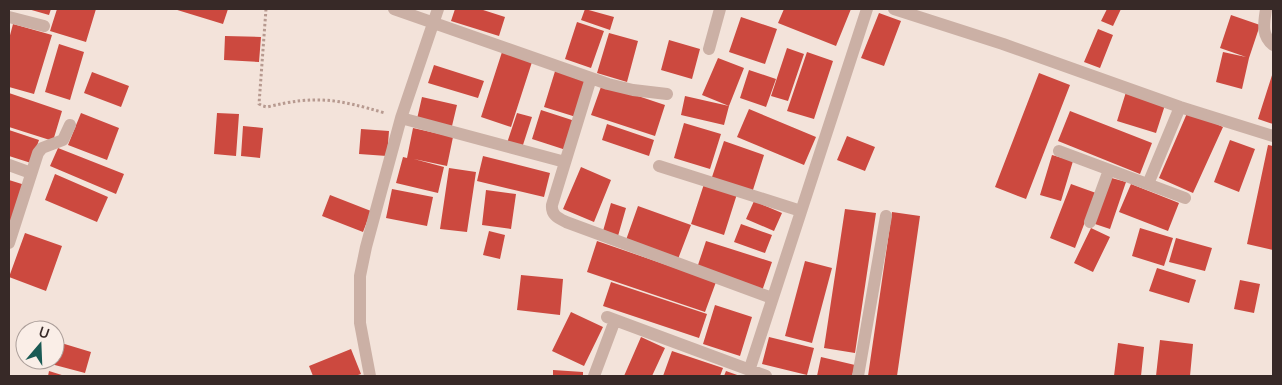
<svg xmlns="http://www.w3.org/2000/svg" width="1282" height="385" font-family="Manrope,sans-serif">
<rect width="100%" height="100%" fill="#f3e3da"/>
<path fill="#cc493f" d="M28 9H51L49 15Z
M57 9H96L86 42 50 31Z
M174 9H228L223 24Z
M455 9H480L505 17 499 36 451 21Z
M585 9 614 17 610 30 581 20Z
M784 9H851L836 46 778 23Z
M1107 9H1121L1113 26 1101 21Z
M879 13 901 21 884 66 861 58Z
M1231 15 1260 25 1249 58 1242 89 1216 82 1223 52 1246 57 1220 48Z
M741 17 777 29 765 64 729 52Z
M577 22 604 31 591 68 565 59Z
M13 24 52 35 34 94 9 87V39Z
M1098 29 1113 35 1100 68 1084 62Z
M609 33 638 41 627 82 597 73Z
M225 36 261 37 259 62 224 60Z
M669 40 700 49 692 79 661 70Z
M59 44 84 52 70 100 45 92Z
M787 48 804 54 788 101 771 96Z
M502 52 532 62 511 127 481 117Z
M807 52 833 61 814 119 787 111Z
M718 58 744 68 729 106 724 125 681 115 685 96 729 106 702 95Z
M434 65 484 81 478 98 428 83Z
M556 68 588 78 576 117 544 107Z
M749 70 776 79 766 107 740 98Z
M92 72 129 86 121 107 84 93Z
M1273 72V124L1258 119Z
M1039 73 1070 85 1026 199 995 187Z
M602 84 665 105 655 136 591 115Z
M1126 92 1165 105 1156 133 1117 121Z
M9 93 62 111 53 141 9 127Z
M422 97 457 105 452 126 417 119Z
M749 109 816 137 804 165 737 137Z
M541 110 575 121 566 150 532 139Z
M1070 111 1152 143 1140 174 1058 141Z
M1188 111 1223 127 1193 193 1159 178Z
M81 113 119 128 107 160 68 145Z
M217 113 239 114 236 156 214 154Z
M517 113 532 117 522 148 507 143Z
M684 123 721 134 710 169 674 158Z
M607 124 654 140 649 156 602 140Z
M243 126 263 128 260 158 241 156Z
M413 128 453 137 447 166 414 159 444 167 438 193 396 183 403 157 407 158Z
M361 129 389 131 387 156 359 154Z
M9 130 39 140 31 163 9 156Z
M847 136 875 147 865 171 837 160Z
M1230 140 1255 149 1239 192 1214 182Z
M724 141 764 155 752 193 711 180Z
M1268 145 1273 146V250L1247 244Z
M58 148 124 174 116 194 50 166Z
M1052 155 1073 161 1061 201 1040 195Z
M483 156 550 173 544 197 477 181Z
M581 167 611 180 594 222 563 209Z
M449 168 476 172 467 232 440 229Z
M55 174 108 197 97 222 45 200Z
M1108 177 1126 182 1110 229 1092 223Z
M9 180 25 185 9 226Z
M704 184 737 194 724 235 691 224Z
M1071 184 1096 193 1075 248 1050 238Z
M1131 184 1179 203 1168 231 1119 212Z
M392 189 433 197 427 226 386 218Z
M486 190 516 194 511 229 482 225Z
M330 195 371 211 363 232 322 216Z
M754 201 782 213 774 231 746 219Z
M611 203 626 208 618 236 603 231Z
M638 206 691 225 678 259 626 240Z
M845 209 876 213 855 353 824 348Z
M892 212 920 216 897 376H868Z
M741 224 772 235 765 253 734 242Z
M1091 228 1110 237 1093 272 1074 263Z
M1140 228 1173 238 1164 266 1132 256Z
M489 231 505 235 500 259 483 255Z
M25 233 62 246 46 291 9 277Z
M1176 238 1212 248 1205 271 1169 262Z
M597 241 716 282 705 312 587 272Z
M706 241 772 262 762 291 697 268Z
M805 261 832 268 812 343 785 336Z
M1157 268 1196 280 1189 303 1149 291Z
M521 275 563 279 560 315 517 310Z
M1240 280 1260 284 1254 313 1234 309Z
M611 282 707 314 699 338 603 306Z
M715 305 752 317 740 356 703 344Z
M571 312 603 327 584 366 552 351Z
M641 337 665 348 652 376H624Z
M769 337 814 348 807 375 762 364Z
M1160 340 1193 344 1190 376H1156Z
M58 342 91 352 85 373 51 364 52 360H55V351Z
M1118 343 1144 347 1141 376H1114Z
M351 349 361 374 355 376H313L309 366Z
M672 351 723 368 720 376H663Z
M821 357 855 365 852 376H817Z
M553 370 583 372V376H553Z
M49 371 65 376H48Z
M726 371 740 376H724Z"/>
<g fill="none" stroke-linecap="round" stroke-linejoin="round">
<path stroke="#b79a90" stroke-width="3" stroke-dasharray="2.5 2.5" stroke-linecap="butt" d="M266 9 259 104 263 106 267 107C316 95 337 99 385 113"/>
<path stroke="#cbb0a5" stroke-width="12" d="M394 9 608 84 633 90 667 94
M894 9 1003 44 1180 107 1273 136
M1266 9C1264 23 1261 35 1273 45
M9 17 44 26
M709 49 720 9
M591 78 552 205C551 215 558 218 566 222L772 298
M401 118 565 162
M1059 151 1185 198
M9 165 31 173
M659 166 801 211
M1148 184 1180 107
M1090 222 1109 170
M9 243 38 153 42 148 63 140 70 125
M607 317 766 376
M749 371 867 9
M370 376 360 323V276L366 247 401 118 438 9
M594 376 615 320
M858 376 886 216"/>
</g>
<rect width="1282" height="385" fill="none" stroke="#372927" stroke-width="20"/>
<g transform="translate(40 345) rotate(19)"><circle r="24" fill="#faeee7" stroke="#ac9f9a"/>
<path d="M0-4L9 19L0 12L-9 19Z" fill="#1a5a54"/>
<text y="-8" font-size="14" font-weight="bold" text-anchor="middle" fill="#372927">U</text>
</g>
</svg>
